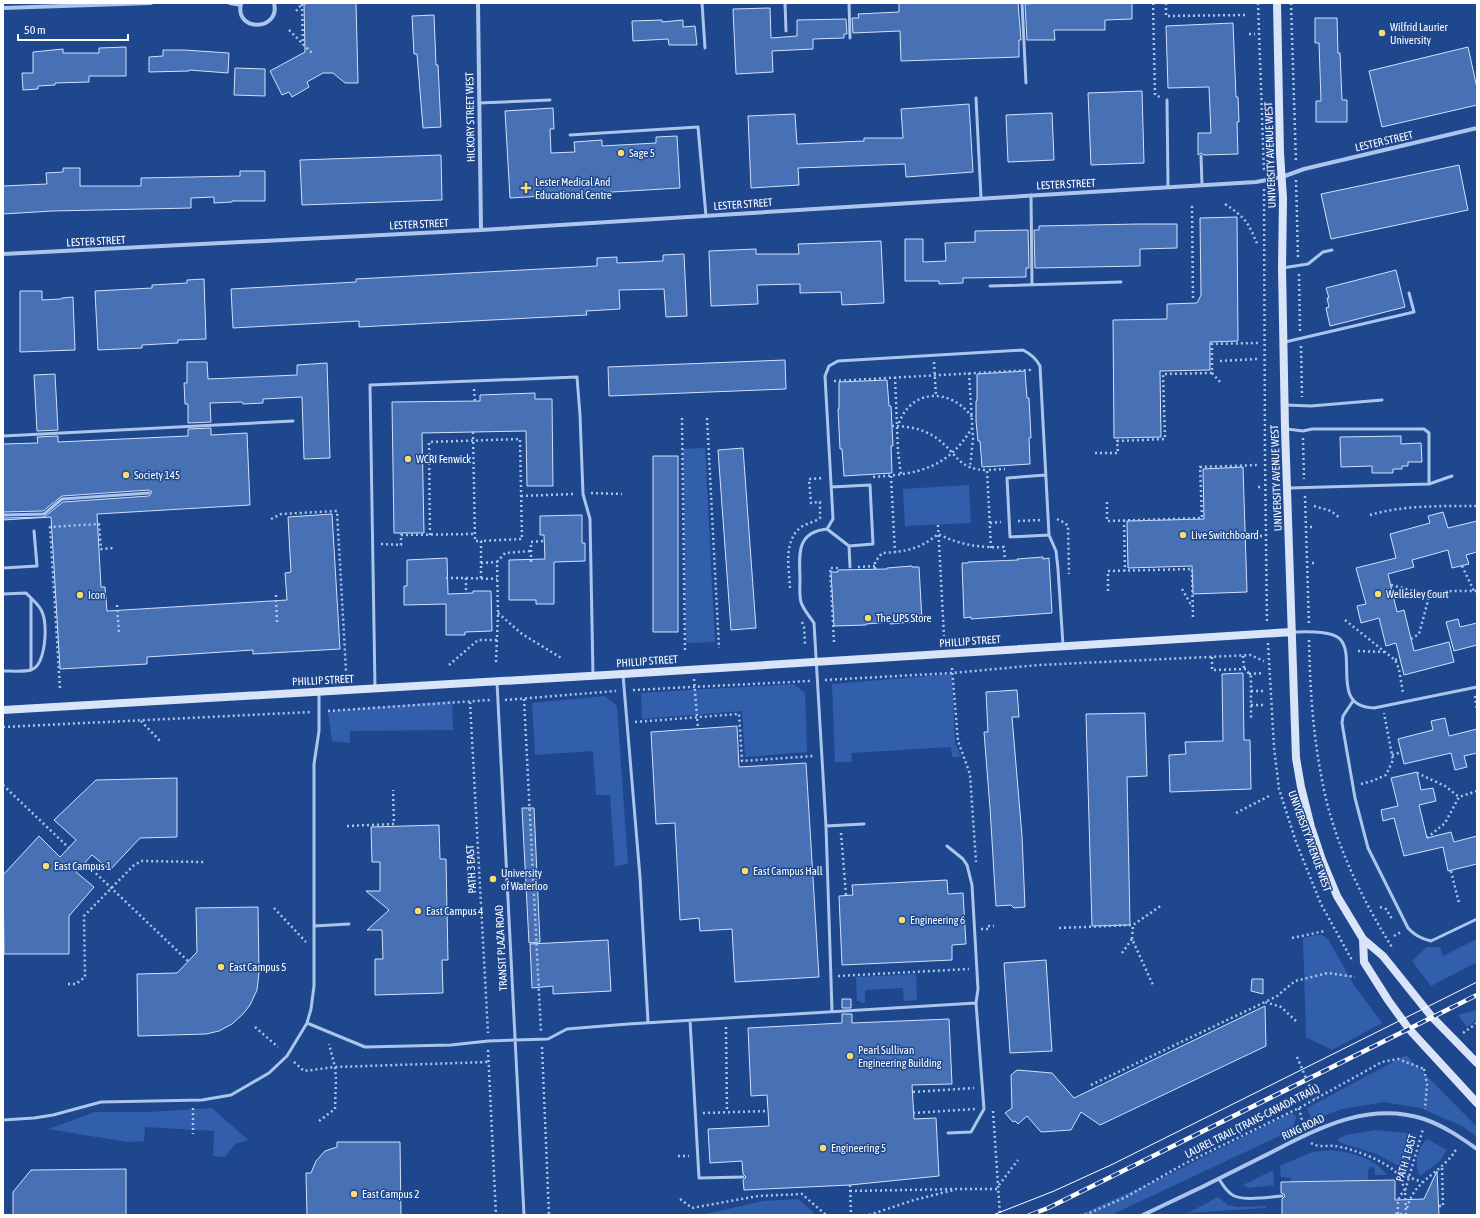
<svg xmlns="http://www.w3.org/2000/svg" width="1480" height="1218" font-family="'Asap Condensed',sans-serif">
<rect width="100%" height="100%" fill="#1e478e"/>
<path fill="#325fab" d="M705 448 715 642 686 643 683 449Z
M969 485 971 523 905 526 903 489Z
M952 674 955 743 961 757H952L951 747 851 753 852 762H835L832 684Z
M794 684 805 693 807 752 745 757 742 711 642 719 641 693Z
M605 696 617 706 628 864 615 866 610 795H596L593 751 535 755 532 703Z
M452 701 453 730 350 731V743L332 741 328 711Z
M1315 935H1322L1328 939 1354 985 1382 1023 1332 1050 1306 1037 1303 938Z
M1477 939V962L1431 986 1412 961 1427 947H1440L1443 956Z
M916 974 917 1000 904 1001 903 988 865 990V1003H861V1001H857L856 977Z
M1477 1010V1020L1467 1027 1458 1015Z
M1406 1055 1477 1127V1137L1462 1126 1420 1108 1384 1102 1342 1109 1312 1120 1307 1108Z
M212 1108 248 1140 235 1144 225 1157 213 1156 214 1131 145 1127 144 1141 127 1142 48 1129 95 1112H149Z
M1291 1113 1296 1116C1297 1123 1290 1129 1286 1133L1111 1215H1079L1166 1176Z
M1376 1130 1414 1134C1415 1145 1412 1157 1408 1167L1405 1169 1374 1153 1341 1143 1338 1141V1139L1346 1135Z
M1427 1139 1447 1150 1439 1162 1420 1176C1413 1166 1418 1147 1427 1139Z
M1329 1150C1350 1152 1374 1157 1387 1175H1375V1169L1372 1167H1370L1368 1170V1181L1291 1182V1178L1281 1177 1280 1166 1312 1152Z
M1273 1170 1274 1185 1248 1188 1243 1185Z
M1218 1197 1228 1205 1237 1207 1266 1206V1208L1188 1213Z
M799 1199 816 1215H701L763 1201Z"/>
<path fill="#4770b5" stroke="#d2e1f9" d="M313 3H356L358 83H345L333 73H323L307 82 309 87 292 97 289 92 282 95 270 71 305 52 304 4Z
M899 3H1018L1021 40H1019V57L901 61 900 31 853 33 852 18H859L858 14 899 12Z
M1045 3H1132V19L1105 20V30H1054L1055 40H1027L1025 4Z
M770 8 771 38 797 36V20L846 19 847 34H844V38L813 39V49L772 51 773 72 736 74 733 9Z
M434 15 436 65H438L441 127 423 128 417 54H414L412 16Z
M1315 18H1337L1338 53H1340L1342 100H1347V122H1316V101H1321L1319 43H1315Z
M662 20V22L683 20V27L695 26 697 45H669L668 39 633 41 632 21Z
M1233 23 1236 97H1238L1239 122H1237L1238 154 1204 155 1201 153 1198 155V133H1211L1209 87 1168 88 1166 26Z
M126 47V76H89V82L55 83V85L38 86V89L23 90 22 73H33V52L63 49V53H99V48Z
M1468 47 1477 88V105L1382 127 1369 71Z
M163 50H184L229 53 228 73 189 70V71L149 72V57L163 56Z
M235 68 265 69V96L234 95Z
M1142 91 1144 163 1091 165 1088 93Z
M969 104 973 172 906 177 905 164 798 168 799 185 751 188 748 116 795 114 797 144 864 141V138H903L901 109Z
M553 108 554 129H550L551 153 575 152 574 142 602 140V146L656 143V137L677 136 680 188 510 198 505 111Z
M1052 113 1054 160 1008 162 1006 115Z
M441 155 442 200 302 205 300 160Z
M1459 165 1468 210 1331 239 1321 194Z
M63 168H80V186H141V178L240 176V171H265V201H232V202L214 203V197L191 198V208L52 211 3 214V186L47 184 46 173 63 172Z
M1237 217 1238 341 1210 342V370L1160 371 1161 437 1114 438 1113 320 1167 319V304L1197 303 1201 295 1200 218Z
M1139 224H1177V248L1140 249V266L1035 268 1034 230H1039V226Z
M1028 230 1029 268H1026V277L963 278V283L939 284V281H905V239H923V262L946 261 945 243 975 242V231Z
M881 241 884 303 842 305 841 292 800 293V284L757 285 758 304 711 306 709 251 756 249V254H799L798 244Z
M684 254 687 316 666 317 664 289 619 290 620 309 586 311 587 315 359 327V321L233 328 231 289 356 282V279L597 266V258L617 257V263L663 261V255Z
M1396 270 1405 307 1330 326 1326 308 1329 307 1327 298H1329L1326 288Z
M204 279 206 339 178 340V343L142 345V348L98 350 95 291 152 288V285L187 283V280Z
M20 291H42V300L61 299 62 298 73 297 75 350 20 352Z
M785 360 786 389 609 396 608 367Z
M187 362H207L208 379 297 375V365L327 363 330 458 304 459 302 397 263 399V403L243 404 242 402 210 403 211 422 188 423V404H185L184 383H187Z
M1025 371 1027 398H1029L1031 438H1029L1030 464 982 467 980 441H978L976 421V401L977 400V374Z
M55 374 58 430 37 431 34 375Z
M887 380 889 406H891L893 446H891L892 473 844 476 842 449H840L838 409H839V382Z
M535 393V399H552L553 486H527L526 431 422 433 424 533H394L392 402 480 401V395Z
M211 428V435L247 433 250 505 97 514 101 587H105L107 611 287 600 285 573 291 572 288 517 332 514 340 649 253 654V650L147 657V664L60 669 51 517 3 520V518L44 517 63 502 149 496 152 492 149 490 62 496 43 511 3 512V444L38 443 37 437 58 436V442L188 436V429Z
M1401 436V444L1421 443 1422 462H1408V466H1402V469H1393V473H1372V466L1341 467 1340 437Z
M743 448 756 628 731 630 718 450Z
M653 456H678V632H653Z
M1243 467 1247 592 1193 594 1192 566 1128 568 1127 521 1204 519 1203 469Z
M1443 512 1448 528 1477 521V552L1466 555 1469 564 1452 568 1448 550 1412 560 1414 567 1388 574 1397 612 1404 610 1414 651 1449 642 1454 662 1404 675 1396 643 1386 646 1379 618 1361 623 1357 606 1366 604 1356 568 1396 558 1390 534 1430 523 1428 516Z
M582 515V543H585V561L554 562V604H536V600H509V560L545 559 544 535H540V516Z
M1043 557V559L1049 558 1052 613 971 619V617L964 618 962 563H968V562L1018 560 1017 559Z
M447 558 448 594 473 593V591H491L492 631 465 632V635H446V604L404 605V586H407V560Z
M912 566V567H919L922 621 890 624V622L866 624V625L834 626 831 572H838V570L887 569V568Z
M1458 619 1460 627 1477 623V645L1454 651 1446 622Z
M1243 673 1244 740H1250L1251 789 1170 792 1169 755 1186 754 1185 742 1223 741 1222 674Z
M1017 690 1019 717H1012L1022 836 1025 907 1014 908 1011 905 996 906 990 808 984 732H988L986 692Z
M1145 713 1147 776 1127 777 1130 925 1092 926 1086 714Z
M1445 718 1449 736 1477 729V753L1464 756 1467 767 1455 770 1451 753 1404 764 1398 739 1433 730 1431 721Z
M737 726 739 767 806 763 819 977 735 982 732 929 700 931 699 918 680 920 675 823 656 824 651 732Z
M1417 772 1421 790 1433 788 1436 801 1419 805 1427 838 1451 832 1454 842 1477 836V864L1448 871 1443 847 1404 856 1394 818 1383 821 1381 810 1398 806 1391 778Z
M177 778V837L140 838 110 870 92 855 76 872 94 887 69 916V954H4L3 875 39 836 60 857 76 840 54 820 96 780Z
M522 808H534L540 942 529 943Z
M439 825 440 859H446L448 960H442L443 993 375 995V959H383L382 930H367L389 910 366 891H380V862H372L371 827Z
M947 880 948 894 963 893 966 944 952 945V960L842 965 839 896 853 895 852 885Z
M258 907 259 973 257 990 250 1005 243 1014 232 1024 219 1031 206 1034 138 1036 137 974 177 973 197 952 196 908Z
M608 940 611 991 553 994V986L532 988 530 944Z
M1046 960 1052 1051 1010 1053 1004 963Z
M1252 979H1263V994L1251 991Z
M842 999H851V1008H842Z
M1265 1006 1266 1046 1100 1125 1081 1112 1071 1130 1041 1132 1027 1116 1018 1124 1015 1121 1013 1122 1005 1113 1012 1108 1011 1075 1017 1070 1052 1073 1074 1098Z
M842 1014H852V1023L949 1019 952 1084 912 1085 914 1119 936 1118 939 1176 850 1185 744 1190 743 1180 746 1177 743 1174 742 1161 710 1163 708 1129 769 1126 767 1095 751 1096 748 1028 842 1023Z
M337 1142H400L401 1215H307L306 1173H311L316 1161 325 1151 337 1147Z
M126 1169V1215H13V1192L31 1170Z
M1437 1171 1439 1215H1282V1199L1285 1196 1284 1194 1281 1193V1182L1395 1180V1200L1424 1199Z"/>
<g fill="none" stroke-linecap="round" stroke-linejoin="round">
<path stroke="#acc5ed" stroke-width="2.5" stroke-dasharray="2 3" stroke-linecap="butt" d="M1153 3 1155 95 1160 97
M1166 3V16L1248 15
M1258 3 1264 172
M1291 3 1296 163
M302 4 303 45
M296 11 303 3
M289 30 313 54
M1249 34H1255
M1296 180 1298 257
M1264 189 1265 457 1267 624
M1225 204C1246 218 1248 222 1258 246
M1192 206 1193 299
M1299 274 1300 331
M1301 346 1302 397
M1220 361 1257 359
M934 362 936 396
M969 373 973 438 970 468
M1212 373 1221 383
M895 377 898 451 901 475
M834 381 1030 370V372
M474 389 475 401
M682 418 685 651
M707 418 719 648
M899 423C912 388 951 388 972 417
M892 426C909 426 925 429 939 440 957 454 959 470 987 470
M473 432 475 541H481V578
M1303 438 1304 479
M1095 453H1118L1117 441 1165 439 1163 374 1212 373V344L1258 343
M891 476 895 553
M873 477C918 474 947 469 972 428
M1258 487H1263
M591 493 622 494
M521 496 574 494
M1305 496 1309 625
M1107 502V521L1202 518 1200 467 1258 465
M1314 506 1331 511 1340 518
M1370 515C1403 505 1443 506 1477 506
M271 519 281 514 337 511 346 671
M1057 519 1065 523 1068 526 1069 574
M1124 520 1125 571
M1018 521 1041 520
M990 523 1001 522
M938 525 944 636
M1310 527H1314
M430 535 429 442 520 439 522 539 481 541
M1260 536H1263
M381 544 401 545V535L475 534
M991 548 987 470 1005 469
M531 562V542L544 541
M481 563 497 562
M1312 563H1315
M1462 566 1474 591
M858 567 875 566
M875 569V562L882 553C904 552 921 549 938 534 960 545 980 548 1004 547L1005 561
M446 578H466V593
M466 578 497 579
M1391 585 1425 594 1451 591H1477
M790 588C789 567 783 542 801 527 807 523 815 522 820 518V502L811 503 809 479 823 478
M1182 589 1190 603H1192
M1108 591V571L1192 569 1193 620
M276 595 277 623
M117 605 119 634
M498 613 522 634 563 659
M1345 620 1395 660 1399 669 1403 693
M802 622 804 627 805 644
M1411 639 1419 634 1430 593
M1309 640C1310 695 1314 749 1327 803 1340 854 1365 904 1393 949
M834 642 830 568H841
M1268 643 1274 747 1279 789 1296 842 1321 904 1353 962
M1358 651 1384 652
M1243 656 1244 669
M1212 657V670L1246 669 1251 677V720
M1395 660 1400 658
M496 662 498 613 497 562 505 553 531 551
M449 665 478 640H497
M952 668 958 741 970 774 976 862
M1249 674 1264 673
M694 679 698 729
M825 680 952 673 1039 665 1250 655 1264 661
M60 688 50 527 99 524 101 549 114 548
M633 690 810 681
M1251 691H1264
M1475 696 1477 711
M524 699 541 1032
M505 700 616 691
M470 702 488 1033
M1251 705H1264
M328 711 490 700
M141 721 161 742
M635 722 739 714 742 761 814 756
M3 727 311 712
M1392 755 1402 752
M1417 773 1445 786 1459 797
M1361 784 1372 781 1386 775 1393 760 1384 713
M3 785 69 848
M1236 813 1271 795
M347 826 394 824 393 790
M841 833 846 895
M1427 838 1445 823 1459 797 1477 791
M85 863 188 961
M1451 871 1459 903
M1380 907 1386 909 1392 919
M274 908 306 942
M1059 928 1133 925 1162 905
M981 929H988V926H994
M1394 936 1401 932
M1292 938 1325 931
M1132 939 1133 925
M1122 953 1132 939 1153 985
M838 976 969 969
M68 984H76L85 977 84 916 133 866 141 861 204 862
M1296 1021 1281 1007 1265 1002 1277 996 1295 981 1328 973 1355 977
M255 1027 278 1047
M726 1027 727 1112
M1463 1033 1477 1023
M542 1047 549 1215
M488 1050 496 1215
M1297 1057 1315 1099
M294 1062 304 1071 335 1067 488 1062
M1424 1069 1427 1084 1425 1109
M1091 1085 1265 1002
M913 1092 974 1088
M193 1108V1134
M1299 1108 1303 1125
M993 1111 1000 1215
M703 1113 768 1111
M913 1113 975 1109
M319 1121 335 1109 336 1079 335 1067 329 1044
M1311 1143C1318 1148 1327 1145 1335 1146 1351 1148 1390 1162 1399 1176 1402 1180 1403 1186 1405 1191
M678 1156H689
M1398 1173 1422 1182
M850 1185 851 1215
M999 1185 1018 1160
M850 1191 958 1189H998
M680 1199 692 1208 758 1196 802 1194 826 1215
M1439 1206H1443L1442 1166
M1407 1208C1413 1185 1431 1177 1446 1162 1450 1158 1454 1154 1456 1149
M1395 1214H1406
M1398 1214C1398 1205 1396 1197 1405 1191
M869 1215 914 1200 954 1190
M1085 1215 1126 1197 1184 1164 1299 1108 1382 1062 1398 1059 1424 1069
M1172 1215V1214
M1406 1215 1405 1191 1423 1129"/>
<path stroke="#acc5ed" stroke-width="3" d="M702 3 705 48
M785 3 786 31
M849 3 850 38
M1022 3 1026 83
M976 98 981 198
M1167 100 1168 187
M479 103 550 100
M570 135 698 127 706 216
M1201 156 1202 185
M1031 195 1032 284
M1282 268 1308 264 1323 252 1332 250
M990 286 1121 282
M1285 342 1414 312 1409 293
M1286 405 1311 406 1382 400
M1287 429 1303 431 1312 429H1424L1429 433V484
M3 436 293 421
M1046 475 1007 478 1010 537 1049 535
M831 487 870 485 873 544 849 546 827 529C797 532 799 553 800 577 800 585 799 595 801 602 803 609 810 617 814 623L826 826 832 1011
M1289 488 1429 484 1452 476
M3 515 44 514 62 499 149 493
M827 529 833 519 825 376 829 366 838 361 1023 350C1031 354 1036 358 1040 366L1049 535 1056 551 1058 569 1063 645
M849 546 850 567
M3 568 37 566 34 531
M3 594 26 593 31 598
M1292 632C1305 632 1331 630 1340 639 1357 657 1330 707 1374 708L1477 687
M3 671C10 671 25 672 31 670 46 665 48 624 42 612 40 606 35 602 31 598V670
M623 675 640 877 648 1022
M497 682 524 1215
M375 688 370 385 577 377 580 415 583 494 590 519 593 675
M1353 701 1343 716 1342 723 1355 798 1368 848 1408 928C1415 936 1422 939 1431 941L1477 919
M826 826 864 824
M947 846 963 859 967 865 972 885 978 989 976 1003 984 1109 971 1132 948 1133
M314 926 349 924
M690 1020 699 1178 743 1177
M307 1023 365 1047 451 1045 488 1041 548 1039 567 1029 628 1024 976 1003
M3 1120 34 1118 53 1115 101 1102 202 1100 231 1095 269 1073 287 1056 307 1023 311 1009 314 986V764L319 731V692
M1219 1179C1222 1184 1226 1190 1231 1194 1240 1202 1269 1197 1282 1196"/>
<path stroke="#acc5ed" stroke-width="4" d="M230 3 241 5
M241 3C234 33 281 31 274 3
M478 3 481 230
M3 8 151 3
M3 254 481 230 927 202 1256 182 1282 177 1304 169 1477 128
M1143 1215C1182 1197 1221 1178 1260 1158 1312 1132 1364 1100 1424 1119 1444 1126 1460 1137 1477 1149"/>
<path stroke="#d9e4f9" stroke-width="8" d="M1277 3 1280 153 1283 198 1282 268 1285 429 1296 758 1301 787 1311 827 1322 860 1337 896 1363 939 1383 956 1432 1017 1477 1063
M3 710 623 674 1292 632
M1363 939 1364 962 1388 1000 1409 1029 1477 1103"/>
<path stroke="#fff" stroke-width="1" d="M993 1215 1054 1191 1113 1164 1477 982"/>
<defs>
<path id="rail" d="M1030 1215 1048 1208 1149 1158 1477 995"/>
</defs>
<use href="#rail" stroke="#fff" stroke-width="4.5"/>
<use href="#rail" stroke="#1e478e" stroke-width="3" stroke-dasharray="9" stroke-linecap="butt"/>
</g>
<g fill="#fbdc6c" stroke="#1e478e" stroke-width="1.5">
<circle cx="1382" cy="33" r="4"/>
<circle cx="621" cy="153" r="4"/>
<path d="M524 182h4v4h4v4h-4v4h-4v-4h-4v-4h4z"/>
<circle cx="408" cy="459" r="4"/>
<circle cx="126" cy="475" r="4"/>
<circle cx="1183" cy="535" r="4"/>
<circle cx="1378" cy="594" r="4"/>
<circle cx="80" cy="595" r="4"/>
<circle cx="868" cy="618" r="4"/>
<circle cx="46" cy="866" r="4"/>
<circle cx="745" cy="871" r="4"/>
<circle cx="493" cy="879" r="4"/>
<circle cx="418" cy="911" r="4"/>
<circle cx="902" cy="920" r="4"/>
<circle cx="221" cy="967" r="4"/>
<circle cx="850" cy="1056" r="4"/>
<circle cx="823" cy="1148" r="4"/>
<circle cx="354" cy="1194" r="4"/>
</g>
<g text-anchor="middle" stroke-width="3" stroke-linejoin="round" paint-order="stroke">
<g font-size="11" fill="#fff" stroke="#1e478e" text-anchor="start">
<text x="1390" y="31">Wilfrid Laurier<tspan x="1390" dy="13">University</tspan></text>
<text x="629" y="157">Sage 5</text>
<text x="535" y="186">Lester Medical And<tspan x="535" dy="13">Educational Centre</tspan></text>
<text x="416" y="463">WCRI Fenwick</text>
<text x="134" y="479">Society 145</text>
<text x="1191" y="539">Live Switchboard</text>
<text x="1386" y="598">Wellesley Court</text>
<text x="88" y="599">Icon</text>
<text x="876" y="622">The UPS Store</text>
<text x="54" y="870">East Campus 1</text>
<text x="753" y="875">East Campus Hall</text>
<text x="501" y="877">University<tspan x="501" dy="13">of Waterloo</tspan></text>
<text x="426" y="915">East Campus 4</text>
<text x="910" y="924">Engineering 6</text>
<text x="229" y="971">East Campus 5</text>
<text x="858" y="1054">Pearl Sullivan<tspan x="858" dy="13">Engineering Building</tspan></text>
<text x="831" y="1152">Engineering 5</text>
<text x="362" y="1198">East Campus 2</text>
</g>
<g font-size="11" fill="#fff" stroke="#1e478e">
<text transform="translate(470 117) rotate(-91)" y="4">HICKORY STREET WEST</text>
<text transform="translate(1384 141) rotate(-13)" y="4">LESTER STREET</text>
<text transform="translate(1270 155) rotate(-92)" y="4">UNIVERSITY AVENUE WEST</text>
<text transform="translate(1066 184) rotate(-3)" y="4">LESTER STREET</text>
<text transform="translate(743 204) rotate(-4)" y="4">LESTER STREET</text>
<text transform="translate(419 224) rotate(-3)" y="4">LESTER STREET</text>
<text transform="translate(96 241) rotate(-3)" y="4">LESTER STREET</text>
<text transform="translate(1276 478) rotate(-92)" y="4">UNIVERSITY AVENUE WEST</text>
<text transform="translate(970 641) rotate(-4)" y="4">PHILLIP STREET</text>
<text transform="translate(647 661) rotate(-4)" y="4">PHILLIP STREET</text>
<text transform="translate(323 680) rotate(-3)" y="4">PHILLIP STREET</text>
<text transform="translate(1310 841) rotate(70)" y="4">UNIVERSITY AVENUE WEST</text>
<text transform="translate(471 869) rotate(-93)" y="4">PATH 3 EAST</text>
<text transform="translate(501 948) rotate(-93)" y="4">TRANSIT PLAZA ROAD</text>
<text transform="translate(1252 1121) rotate(-27)" y="4">LAUREL TRAIL (TRANS-CANADA TRAIL)</text>
<text transform="translate(1303 1127) rotate(-25)" y="4">RING ROAD</text>
<text transform="translate(1406 1158) rotate(-74)" y="4">PATH 1 EAST</text>
</g>
</g>
<rect width="1480" height="1218" fill="none" stroke="#ffffff" stroke-width="8"/>
<path d="M18 34v6h110v-6" fill="none" stroke="#ffffff" stroke-width="2"/>
<text x="24" y="34" font-size="12" fill="#ffffff" stroke="#1e478e" stroke-width="3" paint-order="stroke">50 m</text>
</svg>
